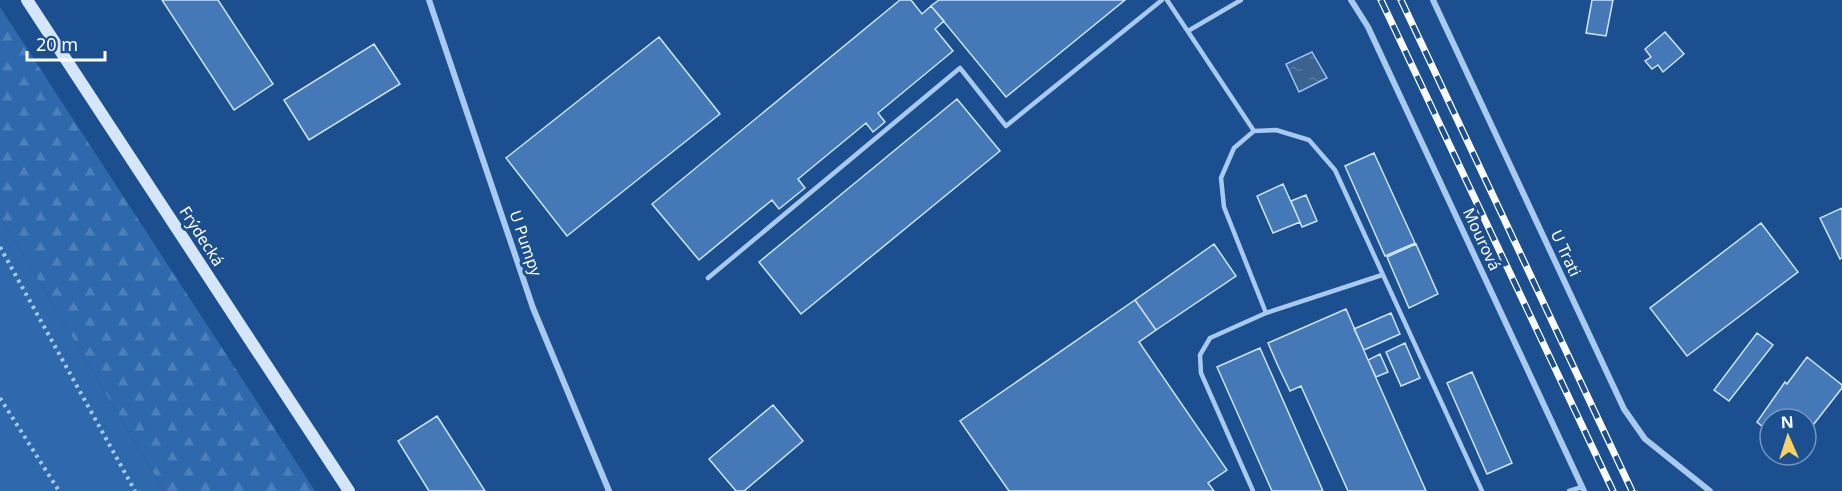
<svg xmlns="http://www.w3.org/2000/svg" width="1842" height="491" font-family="'Noto Sans',sans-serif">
<defs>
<pattern id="forest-firs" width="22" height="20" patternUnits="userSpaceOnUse" patternTransform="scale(1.5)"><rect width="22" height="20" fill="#2e69ad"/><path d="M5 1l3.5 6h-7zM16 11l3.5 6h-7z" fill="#4d80b9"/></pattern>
<pattern id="water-ripples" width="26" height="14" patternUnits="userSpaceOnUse" patternTransform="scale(1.5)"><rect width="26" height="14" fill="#3c6290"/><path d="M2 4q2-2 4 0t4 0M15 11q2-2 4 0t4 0" fill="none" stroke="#597aa1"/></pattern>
</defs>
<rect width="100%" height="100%" fill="#1b4f8f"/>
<path fill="#2e69ad" d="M0 216 164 491H0Z"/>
<path fill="url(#forest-firs)" d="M0 7 315 491H164L0 216Z"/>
<path fill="url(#water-ripples)" stroke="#9cc4f0" stroke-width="1.5" d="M1312 52 1327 78 1299 92 1286 64Z"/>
<path fill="#4478b7" stroke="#cfe3fa" stroke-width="1.5" d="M162 0H218L273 84 234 110Z
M900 0H911L922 14 931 6 944 21 935 29 953 51 878 113 885 122 873 132 866 123 798 179 805 188 779 209 772 200 699 260 652 204Z
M939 0H1125L1006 97 931 6Z
M1592 0H1613L1606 36 1586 33Z
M1665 32 1684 54 1663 72 1658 65 1652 69 1645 61 1651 57 1645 49Z
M659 37 720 114 567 236 506 158Z
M374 44 400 84 309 140 284 100Z
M957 99 1000 151 801 314 759 262Z
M1374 153 1415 243 1385 256 1345 166Z
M1283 184 1300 222 1273 233 1257 196Z
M1306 195 1317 221 1302 227 1291 201Z
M1842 208V258L1840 259 1820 218Z
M1761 223 1798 272 1687 356 1650 308Z
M1214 244 1236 276 1156 330 1135 300Z
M1416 244 1438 294 1409 308 1387 257Z
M1135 300 1156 330 1139 342 1227 470 1208 483 1214 491H1009L960 421Z
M1346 309 1368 360 1426 491H1348L1301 386 1290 391 1278 366 1268 343Z
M1391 313 1400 334 1364 350 1354 329Z
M1757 333 1773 345 1729 401 1714 390Z
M1405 343 1420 378 1401 386 1386 352Z
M1260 348 1323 491H1272L1217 367Z
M1380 354 1388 372 1376 377 1368 360Z
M1807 357 1842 385V388L1806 434V419H1770V433L1757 422 1785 382 1787 384Z
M1472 372 1512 463 1487 474 1447 383Z
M773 405 803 441 744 491H736L709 459Z
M437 416 485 491H429L398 441Z"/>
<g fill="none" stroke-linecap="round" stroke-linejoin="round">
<path stroke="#a9c9ee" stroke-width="4" stroke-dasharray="3 4.5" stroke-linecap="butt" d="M0 247 135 491
M0 398 59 491"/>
<path stroke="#a9c9ee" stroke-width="4.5" d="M1167 0 1254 131
M1188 31 1241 0
M1382 275 1266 313 1224 207 1221 178 1234 148 1254 131 1276 130 1309 140 1335 170 1482 491
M708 278 960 68 1006 126 1162 0
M1253 491 1201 373 1200 355 1210 338 1266 313
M1569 491 1582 487"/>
<path stroke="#a9c9ee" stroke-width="6" d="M429 0 533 308 609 491
M1351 0 1368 27 1584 491
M1433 0 1624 409 1645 439 1710 491"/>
<path stroke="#d6e6fa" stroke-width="12" d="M27 0 349 491"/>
<defs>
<path id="rail" d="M1381 0 1613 491
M1401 0 1632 491"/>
</defs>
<use href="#rail" stroke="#fff" stroke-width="7"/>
<use href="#rail" stroke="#1b4f8f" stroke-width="4.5" stroke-dasharray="14" stroke-linecap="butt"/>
</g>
<g text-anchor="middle" stroke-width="6" stroke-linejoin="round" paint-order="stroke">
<g font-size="16" fill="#fff" stroke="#1b4f8f">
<text transform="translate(202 236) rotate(57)" y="6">Frýdecká</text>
<text transform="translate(1482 239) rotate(65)" y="6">Mourová</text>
<text transform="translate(526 243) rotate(71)" y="6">U Pumpy</text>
<text transform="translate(1566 253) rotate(65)" y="6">U Trati</text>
</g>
</g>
<g transform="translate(1788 437) rotate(357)"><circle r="28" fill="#1b4f8f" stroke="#7695bc" stroke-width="1.5"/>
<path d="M0-4.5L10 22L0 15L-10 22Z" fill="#ffd166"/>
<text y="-9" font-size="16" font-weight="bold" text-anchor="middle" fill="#ffffff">N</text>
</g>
<path d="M27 51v9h78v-9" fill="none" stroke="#ffffff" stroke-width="3"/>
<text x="36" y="51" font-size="18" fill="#ffffff" stroke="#1b4f8f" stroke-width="4.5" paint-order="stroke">20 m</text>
</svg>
